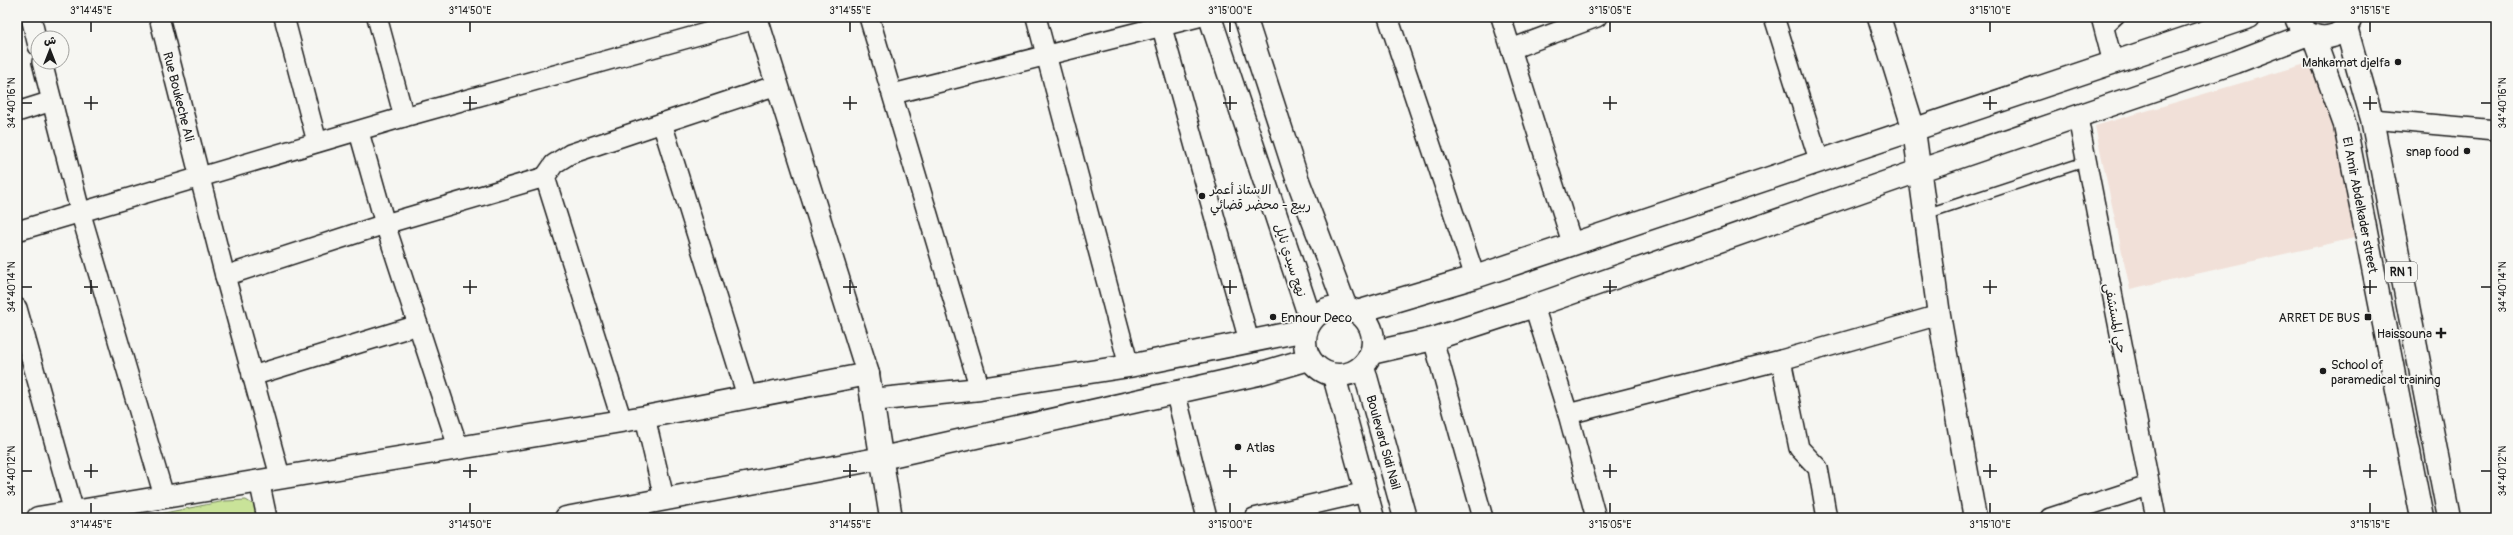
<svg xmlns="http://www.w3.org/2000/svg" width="2513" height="535" font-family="Pangolin,'Playpen Sans Arabic',sans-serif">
<rect width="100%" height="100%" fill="#f6f6f2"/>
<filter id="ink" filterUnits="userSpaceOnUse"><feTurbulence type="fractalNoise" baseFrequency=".025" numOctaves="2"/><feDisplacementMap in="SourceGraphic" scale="8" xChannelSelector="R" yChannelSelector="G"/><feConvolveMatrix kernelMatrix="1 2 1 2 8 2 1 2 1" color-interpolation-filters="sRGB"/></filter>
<g filter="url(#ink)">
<path fill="#f1e0d8" d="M2319 60 2359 237 2130 289 2095 126Z"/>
<path fill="#c9e399" stroke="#72805a" d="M246 500 257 507V518H139L225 501Z"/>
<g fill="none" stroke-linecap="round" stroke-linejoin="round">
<defs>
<path id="lane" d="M2105 31 2120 17
M1926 214 2087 161"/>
<g id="street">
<path d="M31 17 38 46"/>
<path id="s1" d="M159 17 225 276 280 476"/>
<path d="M284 17 317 142"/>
<path d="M377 17 404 117"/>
<path d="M869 17 980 389"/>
<path d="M1036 17 1129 366"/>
<path d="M1159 17 1249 341"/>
<path d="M1388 17 1475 277"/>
<path d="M1501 17 1572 243"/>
<path d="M1774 17 1819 160"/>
<path d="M2101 17 2113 63"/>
<path d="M1511 49 1597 17"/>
<path d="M42 62 80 211 164 496"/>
<path d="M893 94 1198 17"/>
<path d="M17 112 52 101"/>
<path d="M2078 118 2156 518"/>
<path d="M2372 119 2496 130"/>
<path d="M662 123 777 85"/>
<path d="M359 132 385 224 458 447"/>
<path d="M545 177 554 164 570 154 662 123 747 396"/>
<path d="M17 231 404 117 756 19"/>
<path d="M225 276 385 224 545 177 622 421"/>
<path d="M1534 306 1568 414 1596 518"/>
<path d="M17 308 74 512"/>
<path d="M1433 339 1483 518"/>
<path d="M1781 360 1799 448 1818 468 1827 518"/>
<path d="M252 376 418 325"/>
<path d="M1175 391 1207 518"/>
<path d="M1568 414 1781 360 1939 315"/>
<path d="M645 417 664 498"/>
<path d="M259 480 267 518"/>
<path d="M1254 518 1366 492"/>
<path d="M2050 518 2148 486"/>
</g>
<g id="secondary">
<path d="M756 17 868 374 891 518"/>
<path d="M1210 17 1311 321"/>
<path d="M1245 17 1297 178 1346 308"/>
<path d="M1879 17 1914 130 1939 315 1975 518"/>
<circle cx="1339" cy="341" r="34"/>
<path d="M1357 312 1475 277 2249 17"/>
<path d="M1371 353 1433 339 1534 306 1921 170 2236 62 2308 34"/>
<path id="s2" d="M1363 366 1405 518"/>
<path d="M1334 376 1373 518"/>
<path d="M872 400 980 389 1129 366 1306 330"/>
<path d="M38 518 645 417 868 374"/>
<path d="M566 518 882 458 1258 374 1309 359"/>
</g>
<g id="primary">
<path d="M2296 17C2303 44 2344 44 2351 17"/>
<path d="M2346 27 2372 119 2449 518"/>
<path id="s3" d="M2313 36 2345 125 2422 518"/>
</g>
</defs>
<use href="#lane" stroke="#1c1c1c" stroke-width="12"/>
<use href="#street" stroke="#1c1c1c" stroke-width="22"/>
<use href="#secondary" stroke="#1c1c1c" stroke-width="25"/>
<use href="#primary" stroke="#1c1c1c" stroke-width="25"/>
<use href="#lane" stroke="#f6f6f2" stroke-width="9"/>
<use href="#street" stroke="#f6f6f2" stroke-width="19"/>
<use href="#secondary" stroke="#f6f6f2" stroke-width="22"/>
<use href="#primary" stroke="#f6f6f2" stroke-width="22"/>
</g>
</g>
<path fill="none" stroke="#1c1c1c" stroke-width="1.5" d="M91 22V32M470 22V32M850 22V32M1230 22V32M1610 22V32M1990 22V32M2370 22V32M91 96V110M470 96V110M850 96V110M1230 96V110M1610 96V110M1990 96V110M2370 96V110M22 103H32M84 103H98M463 103H477M843 103H857M1223 103H1237M1603 103H1617M1983 103H1997M2363 103H2377M2481 103H2491M91 280V294M470 280V294M850 280V294M1230 280V294M1610 280V294M1990 280V294M2370 280V294M22 287H32M84 287H98M463 287H477M843 287H857M1223 287H1237M1603 287H1617M1983 287H1997M2363 287H2377M2481 287H2491M91 464V478M470 464V478M850 464V478M1230 464V478M1610 464V478M1990 464V478M2370 464V478M22 471H32M84 471H98M463 471H477M843 471H857M1223 471H1237M1603 471H1617M1983 471H1997M2363 471H2377M2481 471H2491M91 503V513M470 503V513M850 503V513M1230 503V513M1610 503V513M1990 503V513M2370 503V513"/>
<g fill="#1c1c1c" stroke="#f6f6f2" stroke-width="1.5">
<circle cx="2398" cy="62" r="4"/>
<circle cx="2467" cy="151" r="4"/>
<circle cx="1202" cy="196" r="4"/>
<circle cx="1273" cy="317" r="4"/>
<rect x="2364" y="313" width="8" height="8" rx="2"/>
<path d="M2439 327h4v4h4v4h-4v4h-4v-4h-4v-4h4z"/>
<circle cx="2323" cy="371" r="4"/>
<circle cx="1238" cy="447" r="4"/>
</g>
<g text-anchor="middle" stroke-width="3.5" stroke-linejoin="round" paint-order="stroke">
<rect fill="#f6f6f2" stroke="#5d5d5c" stroke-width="1" x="2385" y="262" width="32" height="20" rx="3"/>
<g font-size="12" font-weight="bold" fill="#1c1c1c">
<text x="2401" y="276">RN 1</text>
</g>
<g font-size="13" fill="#1c1c1c" stroke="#f6f6f2" text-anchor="end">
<text x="2390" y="67">Mahkamat djelfa</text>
<text x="2459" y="156">snap food</text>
<text x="1210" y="194" text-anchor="start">الاستاذ أعمر<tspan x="1210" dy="15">ربيع - محضر قضائي</tspan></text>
<text x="1281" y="322" text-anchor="start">Ennour Deco</text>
<text x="2360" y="322">ARRET DE BUS</text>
<text x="2432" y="338">Haissouna</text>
<text x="2331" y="369" text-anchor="start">School of<tspan x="2331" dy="15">paramedical training</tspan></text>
<text x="1246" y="452" text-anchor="start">Atlas</text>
</g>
<g font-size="13" fill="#1c1c1c" stroke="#f6f6f2">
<text dy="5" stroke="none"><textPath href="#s1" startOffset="82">Rue Boukeche Ali</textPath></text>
<text dy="5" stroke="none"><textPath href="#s3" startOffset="176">El Amir Abdelkader street</textPath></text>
<text transform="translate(1291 260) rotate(72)" y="5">نهج سيدي نايل</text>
<text transform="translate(2116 318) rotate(79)" y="5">حي المستشفى</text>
<text dy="5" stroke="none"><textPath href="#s2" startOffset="79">Boulevard Sidi Nail</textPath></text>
</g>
</g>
<rect width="2513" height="535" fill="none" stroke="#f6f6f2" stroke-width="44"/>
<g transform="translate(50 50)"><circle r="19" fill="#f6f6f2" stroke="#9f9f9c"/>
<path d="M0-3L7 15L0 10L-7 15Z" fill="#1c1c1c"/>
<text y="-6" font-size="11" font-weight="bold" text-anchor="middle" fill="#1c1c1c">ش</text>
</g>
<rect x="22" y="22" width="2469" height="491" fill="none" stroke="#1c1c1c" stroke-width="1.5"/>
<g font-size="10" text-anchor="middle" fill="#1c1c1c">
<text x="91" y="14">3°14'45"E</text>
<text x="470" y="14">3°14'50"E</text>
<text x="850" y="14">3°14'55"E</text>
<text x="1230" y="14">3°15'00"E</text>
<text x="1610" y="14">3°15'05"E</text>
<text x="1990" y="14">3°15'10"E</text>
<text x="2370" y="14">3°15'15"E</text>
<text transform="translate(11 103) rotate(-90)" y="4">34°40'16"N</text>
<text transform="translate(2502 103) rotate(-90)" y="4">34°40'16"N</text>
<text transform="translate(11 287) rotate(-90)" y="4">34°40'14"N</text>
<text transform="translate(2502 287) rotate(-90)" y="4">34°40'14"N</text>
<text transform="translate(11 471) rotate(-90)" y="4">34°40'12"N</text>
<text transform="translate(2502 471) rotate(-90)" y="4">34°40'12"N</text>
<text x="91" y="528">3°14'45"E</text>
<text x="470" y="528">3°14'50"E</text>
<text x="850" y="528">3°14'55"E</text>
<text x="1230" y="528">3°15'00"E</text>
<text x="1610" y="528">3°15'05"E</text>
<text x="1990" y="528">3°15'10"E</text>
<text x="2370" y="528">3°15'15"E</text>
</g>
</svg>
